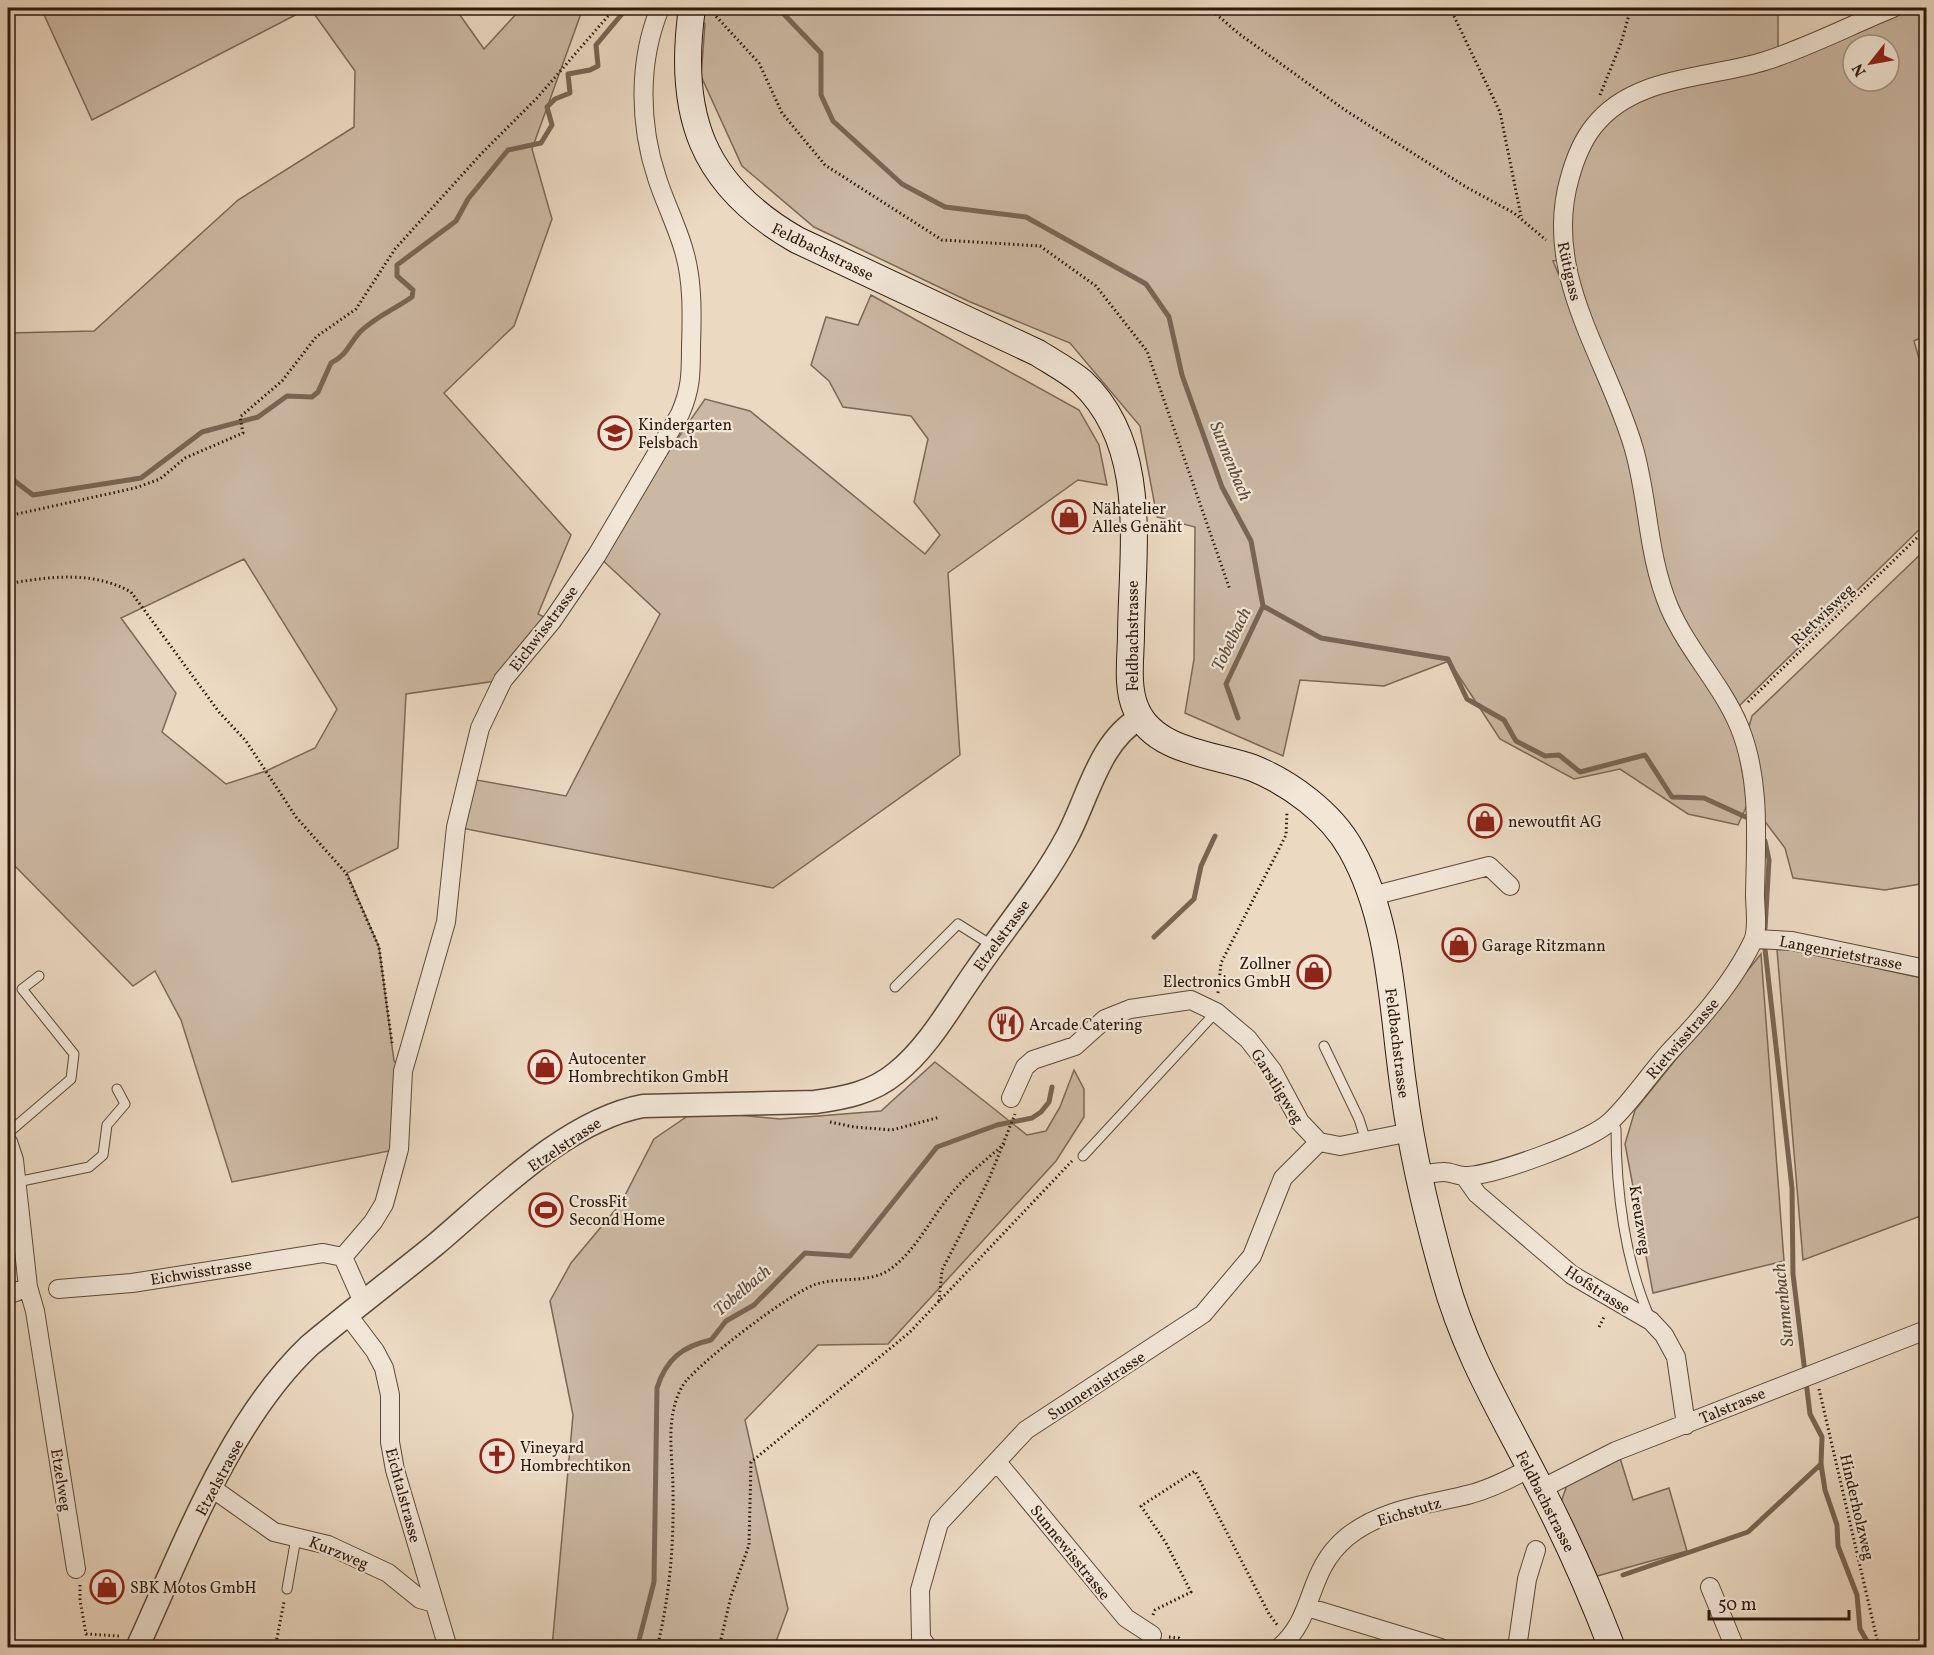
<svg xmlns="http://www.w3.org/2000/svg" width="1934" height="1655" font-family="Vollkorn,serif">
<rect width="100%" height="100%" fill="#ebd9c2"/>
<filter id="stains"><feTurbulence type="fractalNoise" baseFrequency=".00333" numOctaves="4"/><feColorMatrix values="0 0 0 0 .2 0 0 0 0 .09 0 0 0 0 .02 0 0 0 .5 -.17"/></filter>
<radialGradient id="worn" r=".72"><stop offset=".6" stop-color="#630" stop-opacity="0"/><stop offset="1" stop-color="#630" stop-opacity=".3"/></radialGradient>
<path fill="#cbb8a3" stroke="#7c6856" stroke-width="1.5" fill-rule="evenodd" d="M41 8H309L92 120Z
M310 8H455L484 49 517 13 516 8H583L532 149 552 219 514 326 444 393 571 535 538 614 552 621 503 680 406 694 398 848 347 873 379 947 394 1061 403 1071 399 1149 232 1182 181 1020 155 971 133 986 8 859V333L94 331 238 200 354 127 355 71ZM244 559 337 709 315 748 266 771 226 784 162 732 176 693 121 618Z
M692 8H1778V56L1780 65 1909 8H1926V335L1914 341 1926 383V523L1739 706 1731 702 1678 619 1656 551 1641 452 1579 292 1570 259 1553 261 1616 413 1635 476 1647 559 1675 636 1734 725 1748 803 1738 825 1688 814 1620 769 1574 779 1500 739 1449 661 1384 686 1300 680 1283 756 1185 713 1194 659 1195 527 1157 517 1140 426 1070 343 968 301 814 227 742 166 701 76 705 24ZM1853 45H1889V81H1853Z
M871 295 1079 410 1099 445 1107 485 1078 480 948 573 960 755 773 888 456 827 466 778 566 796 660 614 597 555 705 399 750 411 925 554 940 535 914 502 928 439 911 416 843 407 829 381 811 365 826 317 858 325Z
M1926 549V883L1885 890 1793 878 1785 848 1763 819 1748 730 1752 716Z
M1787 948 1926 979V1214L1803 1260 1777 950Z
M1761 954 1784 1261 1653 1293 1625 1144 1635 1110Z
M935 1062 1027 1135 1046 1131 1060 1107 1074 1070 1084 1089V1117L1056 1161 888 1344 818 1345 745 1420 788 1609 774 1647H552L573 1415 550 1301 571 1263 621 1203 654 1139 695 1111 780 1119 881 1111Z
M1620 1458 1633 1500 1669 1488 1687 1551 1597 1576 1561 1502 1567 1485Z"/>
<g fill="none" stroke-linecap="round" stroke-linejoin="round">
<path stroke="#786553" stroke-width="5" d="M778 8 821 53V95L833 121 902 184 945 207 1026 217 1146 284 1169 317 1182 375 1222 487 1251 541 1263 606 1321 638 1448 659 1467 699 1504 720 1516 741 1545 756 1559 755 1580 772 1645 755 1672 797 1704 798 1750 819
M8 476 33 495 141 478 202 432 258 417 287 396 312 397 318 392 331 363C348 354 348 345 360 332 375 317 395 309 412 297L413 290 397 276V265L456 221 468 199 508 150 541 143 552 125 547 107 555 99 570 93 568 74 590 70 598 66 596 45 627 8
M1238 718 1226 684 1263 606
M1765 841 1769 860 1765 929
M1154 937 1194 899 1201 866 1215 836
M1765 949 1792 1188 1793 1274 1810 1414 1822 1437 1821 1464 1825 1490 1837 1525 1838 1546 1857 1595 1860 1629 1871 1648
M1623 1575 1748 1532 1821 1464
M637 1648 654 1582 657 1388C666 1359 683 1346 711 1340L726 1321 754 1305 805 1253 850 1256 937 1147 997 1125 1032 1118 1041 1112 1049 1102 1052 1087"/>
<defs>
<path id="service" d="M895 987 958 924 993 946
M1324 1046 1359 1119 1366 1141
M1610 1122 1616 1129C1616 1191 1625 1260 1649 1316
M8 1133 71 1079 74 1054 22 989 39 976
M1083 1156 1216 1012
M17 1182 89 1167 103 1155 107 1125 125 1104 117 1089
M287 1589 296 1538"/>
<path id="minor" d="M1372 896 1489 866 1510 886
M1755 939 1792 941 1926 969
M1011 1098 1025 1067 1033 1060 1075 1046 1105 1019 1130 1009 1191 1000 1216 1012 1248 1039 1272 1070 1300 1122 1319 1142 1340 1146 1411 1132
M8 1142 14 1160 28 1287 35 1311 76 1569
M1420 1175C1428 1174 1436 1172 1444 1172 1452 1172 1460 1177 1468 1176 1497 1174 1590 1141 1611 1121 1634 1099 1652 1070 1674 1047 1704 1016 1733 982 1752 943 1759 931 1755 910 1755 895 1756 839 1761 779 1739 726 1722 685 1688 651 1669 607 1647 554 1649 502 1634 449 1608 358 1541 275 1570 177 1575 159 1582 141 1594 126 1634 75 1708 79 1765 61 1809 47 1851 25 1893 8
M1465 1177 1477 1194 1572 1275 1651 1321 1664 1335 1676 1357 1686 1425
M343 1257 373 1222 384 1204 399 1149 403 1071 446 922 456 827 480 728 503 680 552 621 597 555 680 414C691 389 691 373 691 347 692 316 693 281 684 251 677 226 665 203 657 178 639 124 638 61 660 8
M343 1257 363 1302
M58 1289 132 1283 323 1253 343 1257
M8 1295 28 1287
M347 1314 375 1351 384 1368 390 1395V1442L395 1470 448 1648
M997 1462 1126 1618 1152 1635
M212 1488 274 1532 328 1545 388 1573 420 1599 434 1603
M1541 1489 1616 1451 1926 1330
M1710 1587 1735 1648
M1307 1607 1441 1648
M928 1648 921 1638 920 1590 939 1523 1026 1430 1203 1314 1252 1256 1283 1178 1319 1142
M1279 1648C1317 1615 1305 1572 1347 1537 1383 1508 1428 1505 1471 1494 1492 1488 1512 1478 1530 1468
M1517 1648 1527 1579 1536 1550"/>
<path id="tertiary" d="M137 1648C183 1548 229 1422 309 1346 351 1311 393 1279 435 1245 493 1196 567 1120 643 1106L815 1102C844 1098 872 1093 896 1073 929 1047 952 1004 977 969 1007 925 1042 884 1067 837 1088 798 1099 741 1140 718"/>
<path id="secondary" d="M692 8C677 114 701 185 797 240L1038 353C1052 362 1069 371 1082 382 1150 446 1132 550 1131 634 1131 657 1126 687 1136 709 1154 752 1214 754 1253 768 1290 783 1331 813 1351 849 1392 921 1392 1010 1404 1091 1412 1153 1427 1216 1444 1276 1466 1356 1504 1416 1541 1489 1568 1541 1591 1593 1612 1648"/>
</defs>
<use href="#service" stroke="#5c4938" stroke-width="11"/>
<use href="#minor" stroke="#5c4938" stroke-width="20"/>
<use href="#tertiary" stroke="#5c4938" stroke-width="25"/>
<use href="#secondary" stroke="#2c190a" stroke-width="28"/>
<path stroke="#2c190a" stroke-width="3" stroke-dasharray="1.5 3" stroke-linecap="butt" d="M1209 8 1238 33 1345 110 1466 187 1514 213 1546 240
M1450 8 1500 112 1521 216
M713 13 759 63 782 113 825 165 942 240 1040 246 1096 286 1147 351 1230 590
M1600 95 1621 43 1631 8
M8 516 135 488 160 479 185 458 243 433 240 417 282 381 316 337 356 309 395 249 481 154 537 98 615 8
M8 584C49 576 94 571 131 592L219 712 246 741 296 817 346 873 379 947 392 1043
M1748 702 1926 529
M1218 993 1221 963 1286 835 1287 811
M830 1122 854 1127 892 1130 940 1117
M939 1301 942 1270 989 1179 1015 1114
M1599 1327 1605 1315
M1819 1389 1879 1648
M80 1585V1600L86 1634 119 1636
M1153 1615 1155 1610 1191 1592 1166 1543 1141 1506 1195 1471 1269 1614 1278 1626
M1169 1637 1179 1638 1187 1648
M275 1648 284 1602
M657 1648C670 1595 674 1544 673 1490 673 1462 667 1431 675 1404 677 1396 682 1385 687 1380 707 1357 786 1296 814 1285 837 1276 868 1284 889 1270 918 1250 934 1211 958 1186 972 1170 990 1157 1005 1143
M719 1648 731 1596 749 1545 751 1462 909 1333 1072 1161"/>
<use href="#service" stroke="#f2e6d7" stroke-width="9"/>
<use href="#minor" stroke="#f2e6d7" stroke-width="18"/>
<use href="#tertiary" stroke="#f2e6d7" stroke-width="22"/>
<use href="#secondary" stroke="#f2e6d7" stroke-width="26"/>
</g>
<defs>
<symbol id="school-ring" viewBox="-11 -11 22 22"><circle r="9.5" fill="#f2e6d7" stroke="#8f2418" stroke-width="1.5"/><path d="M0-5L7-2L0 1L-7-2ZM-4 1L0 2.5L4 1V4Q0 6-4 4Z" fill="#8f2418"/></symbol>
<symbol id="shop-ring" viewBox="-11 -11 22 22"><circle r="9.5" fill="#f2e6d7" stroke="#8f2418" stroke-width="1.5"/><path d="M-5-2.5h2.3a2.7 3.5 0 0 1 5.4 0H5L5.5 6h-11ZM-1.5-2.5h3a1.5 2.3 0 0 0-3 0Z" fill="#8f2418"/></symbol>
<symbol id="restaurant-ring" viewBox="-11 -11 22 22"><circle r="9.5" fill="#f2e6d7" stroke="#8f2418" stroke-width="1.5"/><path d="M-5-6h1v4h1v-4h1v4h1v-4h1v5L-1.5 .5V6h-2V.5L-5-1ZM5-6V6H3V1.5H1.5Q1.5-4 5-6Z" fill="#8f2418"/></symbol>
<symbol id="stadium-ring" viewBox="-11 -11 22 22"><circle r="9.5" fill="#f2e6d7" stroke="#8f2418" stroke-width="1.5"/><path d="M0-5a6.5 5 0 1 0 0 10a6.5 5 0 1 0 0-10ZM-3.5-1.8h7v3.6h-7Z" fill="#8f2418"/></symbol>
<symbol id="church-ring" viewBox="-11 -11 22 22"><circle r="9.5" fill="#f2e6d7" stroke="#8f2418" stroke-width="1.5"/><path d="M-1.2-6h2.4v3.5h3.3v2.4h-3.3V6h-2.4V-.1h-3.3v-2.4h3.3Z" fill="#8f2418"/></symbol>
</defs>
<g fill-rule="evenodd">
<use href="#school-ring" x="596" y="414" width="38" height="38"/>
<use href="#shop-ring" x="1050" y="498" width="38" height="38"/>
<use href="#shop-ring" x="1466" y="802" width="38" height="38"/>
<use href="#shop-ring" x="1440" y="926" width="38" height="38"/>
<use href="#shop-ring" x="1295" y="953" width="38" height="38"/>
<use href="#restaurant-ring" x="987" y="1005" width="38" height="38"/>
<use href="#shop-ring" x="526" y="1048" width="38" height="38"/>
<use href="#stadium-ring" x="527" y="1191" width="38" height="38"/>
<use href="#church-ring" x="478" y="1437" width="38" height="38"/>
<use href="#shop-ring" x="88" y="1568" width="38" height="38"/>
</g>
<g text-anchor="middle" stroke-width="4.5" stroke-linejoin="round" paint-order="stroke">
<g font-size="16" fill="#2c190a" stroke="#f2e6d7">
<text transform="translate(823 251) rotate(26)" y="6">Feldbachstrasse</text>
<text transform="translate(1570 271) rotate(77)" y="6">Rütigass</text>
<text transform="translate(1822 614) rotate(-44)" y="6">Rietwisweg</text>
<text transform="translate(543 628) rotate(-53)" y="6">Eichwisstrasse</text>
<text transform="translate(1132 636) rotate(-90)" y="6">Feldbachstrasse</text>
<text transform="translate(1001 935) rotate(-54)" y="6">Etzelstrasse</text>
<text transform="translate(1841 952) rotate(11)" y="6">Langenrietstrasse</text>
<text transform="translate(1682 1038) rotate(-49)" y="6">Rietwisstrasse</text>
<text transform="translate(1398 1043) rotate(83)" y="6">Feldbachstrasse</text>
<text transform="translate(1278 1086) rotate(58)" y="6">Garstligweg</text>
<text transform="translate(564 1144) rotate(-34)" y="6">Etzelstrasse</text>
<text transform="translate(1641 1220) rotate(81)" y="6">Kreuzweg</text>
<text transform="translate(201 1271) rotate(-9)" y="6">Eichwisstrasse</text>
<text transform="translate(1598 1289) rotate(33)" y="6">Hofstrasse</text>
<text transform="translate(1096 1385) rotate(-33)" y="6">Sunneraistrasse</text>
<text transform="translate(1732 1405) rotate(-23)" y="6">Talstrasse</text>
<text transform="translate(219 1477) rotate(-62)" y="6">Etzelstrasse</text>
<text transform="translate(62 1480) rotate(81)" y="6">Etzelweg</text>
<text transform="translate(404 1495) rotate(75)" y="6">Eichtalstrasse</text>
<text transform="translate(1546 1501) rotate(63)" y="6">Feldbachstrasse</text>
<text transform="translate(1858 1507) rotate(77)" y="6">Hinderholzweg</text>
<text transform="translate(1409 1511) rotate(-17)" y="6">Eichstutz</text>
<text transform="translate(339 1552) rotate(22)" y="6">Kurzweg</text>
<text transform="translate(1071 1552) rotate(51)" y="6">Sunnewisstrasse</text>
</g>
<g font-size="16" fill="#2c190a" stroke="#f2e6d7" text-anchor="start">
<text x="638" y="430">Kindergarten<tspan x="638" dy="18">Felsbach</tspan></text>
<text x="1092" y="514">Nähatelier<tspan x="1092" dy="18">Alles Genäht</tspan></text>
<text x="1508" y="827">newoutfit AG</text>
<text x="1482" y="951">Garage Ritzmann</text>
<text x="1291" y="969" text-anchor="end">Zollner<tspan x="1291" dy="18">Electronics GmbH</tspan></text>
<text x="1029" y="1030">Arcade Catering</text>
<text x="568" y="1064">Autocenter<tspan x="568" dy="18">Hombrechtikon GmbH</tspan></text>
<text x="569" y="1207">CrossFit<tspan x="569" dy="18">Second Home</tspan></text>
<text x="520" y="1453">Vineyard<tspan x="520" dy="18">Hombrechtikon</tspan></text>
<text x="130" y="1593">SBK Motos GmbH</text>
</g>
<g font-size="18" font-style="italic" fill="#5e4c3a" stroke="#f2e6d7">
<text transform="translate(1231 461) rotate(68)" y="6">Sunnenbach</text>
<text transform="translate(1231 639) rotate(-64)" y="6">Tobelbach</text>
<text transform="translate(742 1290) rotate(-40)" y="6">Tobelbach</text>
<text transform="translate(1783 1305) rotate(-96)" y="6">Sunnenbach</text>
</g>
</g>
<rect width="1934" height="1655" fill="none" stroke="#ebd9c2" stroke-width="30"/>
<rect x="9" y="9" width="1916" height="1637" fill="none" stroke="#2c190a" stroke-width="3"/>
<rect x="15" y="15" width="1904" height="1625" fill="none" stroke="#2c190a" stroke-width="1.5"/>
<g transform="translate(1871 63) rotate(239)"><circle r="28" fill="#f2e6d7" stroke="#a39485" stroke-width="1.5"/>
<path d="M0-4.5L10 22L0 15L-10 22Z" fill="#8f2418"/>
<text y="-9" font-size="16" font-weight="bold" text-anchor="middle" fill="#2c190a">N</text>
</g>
<path d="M1709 1610v9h140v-9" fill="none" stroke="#2c190a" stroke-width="3"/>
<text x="1718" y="1610" font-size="18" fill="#2c190a" stroke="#f2e6d7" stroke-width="4.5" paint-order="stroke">50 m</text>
<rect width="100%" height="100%" filter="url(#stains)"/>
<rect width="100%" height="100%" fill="url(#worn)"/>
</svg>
